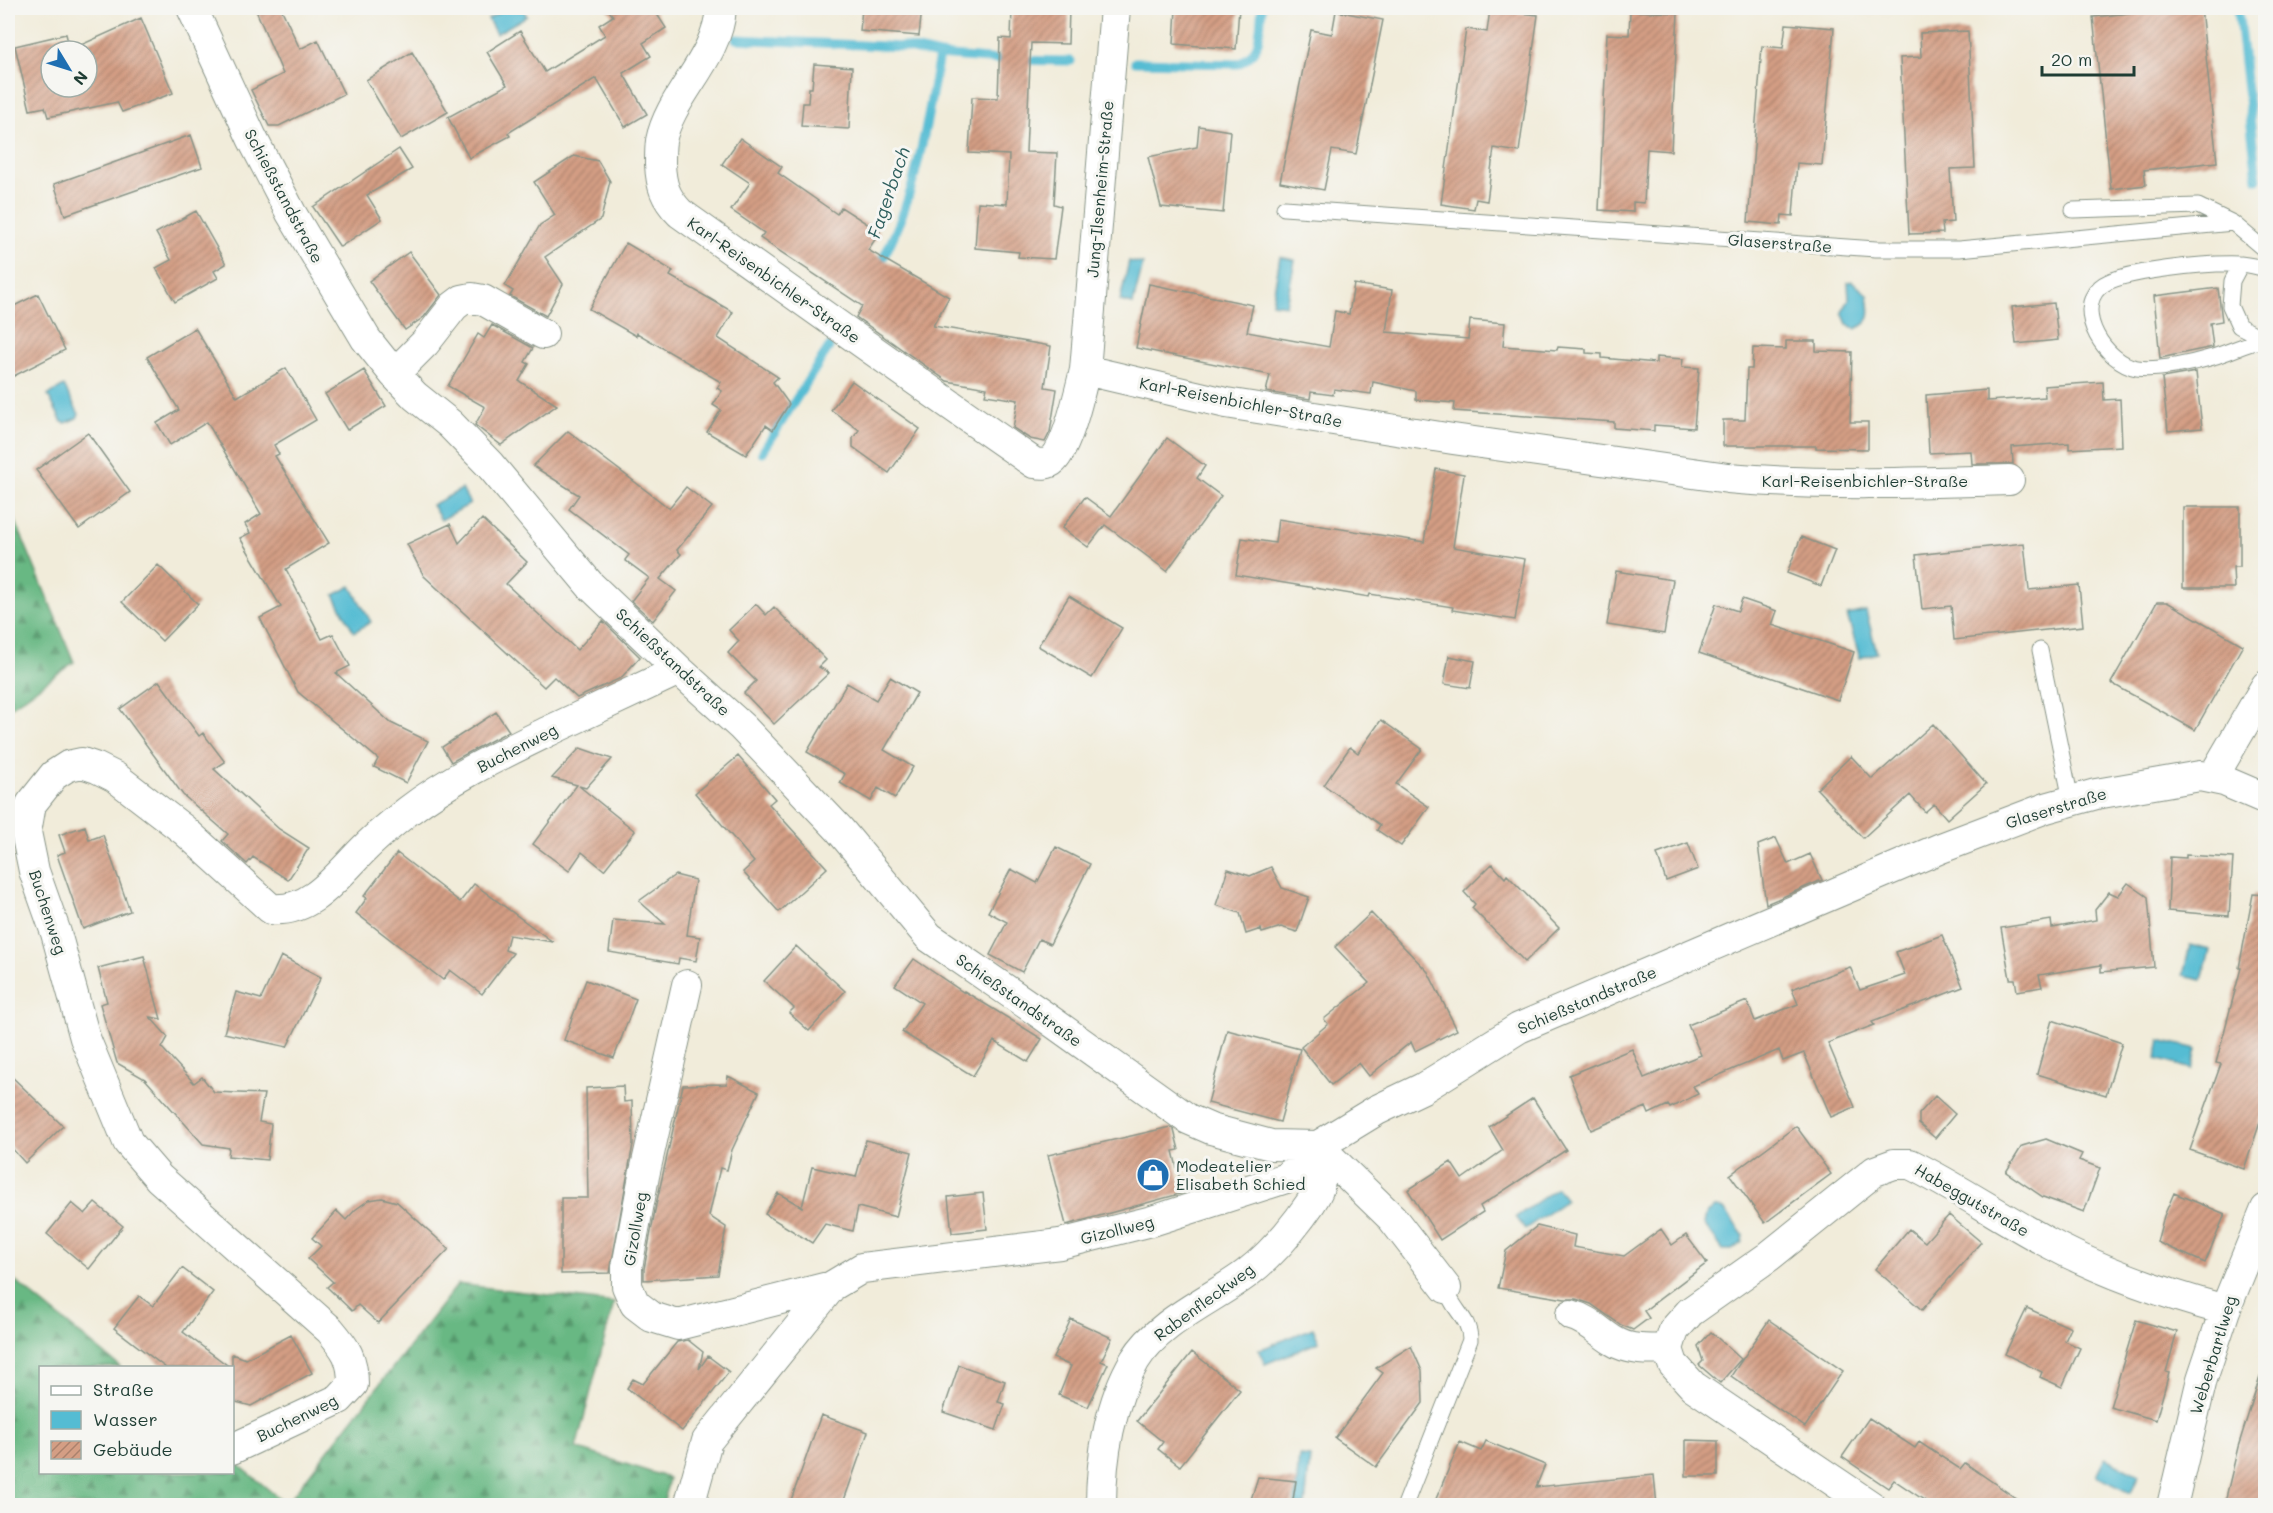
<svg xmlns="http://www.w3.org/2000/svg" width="2273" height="1513" font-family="Mali,sans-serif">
<defs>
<pattern id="forest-firs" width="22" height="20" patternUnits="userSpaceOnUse" patternTransform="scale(1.5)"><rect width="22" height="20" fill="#68b883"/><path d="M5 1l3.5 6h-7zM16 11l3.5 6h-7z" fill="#55976c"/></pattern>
<pattern id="building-hatch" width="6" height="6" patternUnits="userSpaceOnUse" patternTransform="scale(1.5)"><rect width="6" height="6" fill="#d49e84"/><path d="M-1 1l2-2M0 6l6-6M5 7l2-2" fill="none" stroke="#ab826d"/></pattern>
</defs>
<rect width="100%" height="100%" fill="#f6f6f2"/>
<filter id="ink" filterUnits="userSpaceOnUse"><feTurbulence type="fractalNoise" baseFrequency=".0167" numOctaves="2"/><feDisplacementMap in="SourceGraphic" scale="12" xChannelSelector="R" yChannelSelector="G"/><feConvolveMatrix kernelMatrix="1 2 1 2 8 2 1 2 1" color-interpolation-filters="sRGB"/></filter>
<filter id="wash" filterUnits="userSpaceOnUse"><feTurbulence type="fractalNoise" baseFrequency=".008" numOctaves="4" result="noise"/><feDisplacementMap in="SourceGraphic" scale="24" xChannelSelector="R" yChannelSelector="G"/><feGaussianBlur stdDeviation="1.35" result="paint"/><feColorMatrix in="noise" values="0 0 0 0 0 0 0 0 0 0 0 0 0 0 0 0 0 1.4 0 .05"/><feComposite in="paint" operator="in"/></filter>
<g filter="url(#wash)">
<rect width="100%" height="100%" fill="#f1ecda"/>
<path fill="url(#forest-firs)" stroke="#447a5c" stroke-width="1.5" d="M8 503 74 662 8 709Z
M8 1275 120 1367 40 1368V1472H232L233 1460 286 1504 458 1284 614 1303 576 1448 669 1478 663 1505H8Z"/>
<path fill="#55bcd3" stroke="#3a7c84" stroke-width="1.5" d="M508 8H522L527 16 496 34 488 19Z
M1280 257 1295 260 1286 305 1272 303Z
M1129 261 1143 264 1133 304 1120 301Z
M1852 281 1868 295C1870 313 1874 321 1855 329L1847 324 1842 312 1849 300 1848 282Z
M64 386 79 414 77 418 66 423 62 422 48 395Z
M462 489 470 504 441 520 432 505Z
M351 586 371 622 354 632 334 595Z
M1866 611 1877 653 1860 658 1847 615Z
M2190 945 2210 950 2202 980 2183 976Z
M2160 1040 2197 1049 2192 1069 2156 1059Z
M1557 1188 1566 1200 1525 1229 1516 1217Z
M1715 1208 1724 1209 1743 1235 1742 1242 1732 1250H1723L1704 1224 1706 1214Z
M1313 1328 1319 1342 1265 1364 1259 1350Z
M1299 1456 1310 1457 1305 1505H1295Z
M2105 1458 2139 1475 2131 1493 2096 1476Z"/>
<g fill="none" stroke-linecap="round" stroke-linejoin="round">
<path stroke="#55bcd3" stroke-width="9" d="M2238 8 2257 179
M736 39 904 47 939 55 1000 60 1071 61
M1135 62 1238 64C1263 53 1259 32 1262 8
M877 269C915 204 926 128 939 55
M762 453 829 347"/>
</g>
<g id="blocks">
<path fill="url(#building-hatch)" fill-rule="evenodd" d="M255 8H281L300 49 318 40 344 94 279 126H269L251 90 283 74Z
M607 8H653L666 28 643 43 651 56 623 73 647 114 625 127 596 78 508 133 510 136 469 158 448 117 507 85 487 52 520 31 545 72 605 35 599 25 613 16Z
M862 8H922L919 36 860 31Z
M1012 8H1069L1068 44 1031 43 1026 152 1057 153 1054 204 1061 206 1054 259 1018 257 1019 252 975 248 978 202 1007 204 1009 155 969 153 972 97 998 98 1000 38 1011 39Z
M1176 8H1239L1236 49 1174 44Z
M2177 8H2201L2217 162 2144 170 2146 185 2111 189 2093 17Z
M1490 9 1538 15 1519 152 1494 148 1487 201 1476 199 1474 209 1441 204 1466 29 1487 32Z
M1336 11 1383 20 1356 154 1332 150 1324 190 1280 182 1311 30 1332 34Z
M1630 11 1678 13 1671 151 1647 149 1644 203 1633 202V212L1599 210 1607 34 1629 35Z
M141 18 173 93 122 112 117 102 48 117 45 107 30 110 15 46 66 34 70 50ZM51 51H87V87H51Z
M1786 24 1834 28 1822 165 1797 163 1793 216 1782 215 1781 225 1748 222 1762 46 1783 48Z
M1968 31 1975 168 1950 169 1953 222 1942 223 1943 233 1909 234 1900 58 1921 57 1920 33Z
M412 52 448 112 401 139 366 80Z
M814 64 852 67 849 129 801 126 803 103H808L809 88H812Z
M1199 126 1230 131 1223 213 1161 207 1148 157 1197 147Z
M191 135 202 167 65 215 54 184Z
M740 138 782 167 778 173 837 214 841 207 880 232 868 250 949 297 933 326 1051 346 1045 387 1057 389 1050 432 1045 442 1030 439 1013 428 1018 400 985 395 987 388 947 381 856 317 862 306 760 238 764 233 731 210 750 183 722 164Z
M399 149 412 169 367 195 382 219 340 247 313 207Z
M574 156 598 161 610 181 601 219 545 257 563 284 546 316 510 296 513 291 505 286 540 225 555 215 534 182Z
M196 211 226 264 214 271 218 278 175 302 156 268 171 260 156 233Z
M626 243 673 271 670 276 733 312 718 338 778 377 773 382 789 404 773 430 766 425 746 455 707 432 721 410 713 405 722 391 717 388 721 382 637 333 636 336 589 309Z
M409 252 441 295 424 317 405 330 369 281Z
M1149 284 1253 305 1247 332 1329 347 1335 311 1349 314 1354 284 1392 290 1386 332 1468 339 1470 320 1505 323 1503 346 1557 350 1558 347 1586 349V353L1602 354V358L1656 363V357L1683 359 1682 367 1699 368 1694 428 1654 425V431L1614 428V422L1454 411 1455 403 1416 400V391L1373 382 1371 394 1334 389 1333 395 1311 392 1310 399 1266 392 1270 375 1136 348Z
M2218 288 2222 321 2210 323 2213 347 2160 358 2154 296Z
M38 294 65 350 8 379V309Z
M2054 303 2058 340 2016 344 2012 307Z
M492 325 533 348 525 362 529 364 519 381 557 405 501 445 475 425 485 407 448 386 478 334 484 338Z
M195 328 237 397 286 368 316 420 274 445 279 454 275 456 329 543 286 569 322 639 333 634 350 666 336 673 391 723 428 741 406 783 374 767 378 759 298 692 260 618 281 607 240 538 250 533 245 524 261 514 207 422 170 445 157 423 179 410 147 357Z
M1786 341H1816V351L1852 352 1850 422H1868V449L1816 448V446H1723V420H1745L1747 369H1752L1753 348 1786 349Z
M364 370 386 406 347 430 325 394Z
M2196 372 2202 428 2168 431 2162 378Z
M852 381 920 429 889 473 853 447V438L859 430 831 410Z
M2103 382 2104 400 2120 399 2122 446 2069 449V443L2012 447 2013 464H1972L1971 451 1929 453 1926 395 1987 390V401L2045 397 2044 386Z
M568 431 669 508 686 487 712 507 677 550 681 554 660 579 676 591 653 621 631 601 649 578 625 560 629 555 569 509 579 495 533 466Z
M88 433 130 492 79 529 36 470Z
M1167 438 1205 466 1197 478 1221 496 1167 571 1105 525 1088 547 1062 528 1085 497 1111 516Z
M1436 469 1464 474 1453 547 1525 559 1515 620 1452 610 1453 607 1370 594 1369 597 1236 575 1242 538 1275 543 1278 519 1424 542Z
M2183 507H2240V567H2233L2234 588H2183Z
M482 519 527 562 506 584 577 650 603 621 640 657 621 678 577 698 554 677 544 687 424 576 407 544 450 524 459 543Z
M1801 537 1835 550 1821 586 1787 573Z
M2024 543 2029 590 2079 585 2083 626 1954 640 1951 606 1922 609 1916 555Z
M158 565 198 604 162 641 122 602Z
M1616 571 1673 580 1664 634 1607 625Z
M1069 596 1122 628 1092 678 1038 646Z
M1742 599 1777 611 1772 625 1854 652 1838 700 1699 653 1716 604 1738 611Z
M2157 602H2167L2243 645 2195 730 2111 683Z
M756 604 766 615 774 607 826 660 819 667 829 673 774 724 744 693 756 681 728 653 739 641 729 630Z
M1449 656 1475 661 1470 688 1444 684Z
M890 677 917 693 884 750 913 767 895 798 878 788 871 801 840 783 845 774 807 752 847 683 876 700Z
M159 681 199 736 203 733 225 762 214 769 279 829 309 848 288 880 253 857 247 864 222 841 228 834 183 795 120 709Z
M496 712 509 731 451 762 442 747Z
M1381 720 1422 749 1396 784 1429 807 1401 846 1377 830 1380 825 1324 785 1350 747 1358 753Z
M1933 724 1986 784 1947 819 1934 804 1925 812 1910 795 1863 838 1817 789 1851 756 1872 779Z
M580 748 612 759 586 788 579 786 635 831 604 870 582 852 569 871 533 844 577 785 552 778Z
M738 756 775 799 769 804 827 868 779 912 743 872 754 862 695 793Z
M85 826 89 840 103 835 130 911 83 929 57 855 65 852 59 835Z
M1776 838 1788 864 1810 854 1822 880 1766 904 1758 845Z
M1688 843 1698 869 1666 881 1657 854Z
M1056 847 1090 864 1050 944 1039 939 1022 972 990 955 1007 922 988 912 1011 869 1037 883Z
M397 853 460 902 474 884 553 942 509 935 505 950 513 953 482 994 450 970 443 980 356 913 367 898 364 896Z
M2186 855 2233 858 2229 916 2168 911 2170 857 2186 858Z
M1492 864 1505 878 1507 875 1559 928 1525 962 1472 908 1475 904 1464 892Z
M1271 867 1282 888 1309 897 1297 932 1281 927 1262 933 1261 929 1246 934 1240 913 1216 905 1228 869 1250 876Z
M675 875 695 880 687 935 700 937 696 961 679 958 678 964 609 952 613 920 665 924 639 901Z
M2128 883 2148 897 2154 967 2101 972V965L2039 975 2042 987 2017 991 2015 979H2010L2001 928 2051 920 2052 928 2096 920 2095 910 2109 892 2118 896Z
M2253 894 2265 895V1108L2244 1169 2190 1150 2221 1064 2216 1063 2241 968H2239Z
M1371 913 1428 972 1457 1030 1415 1051 1411 1042 1369 1076 1359 1063 1331 1085 1301 1047 1328 1024 1324 1019 1369 983 1335 947Z
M1942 935 1963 987 1872 1022 1874 1025 1828 1043 1855 1107 1831 1117 1804 1053 1783 1061 1779 1050 1693 1086 1698 1094 1670 1108 1668 1105 1649 1114 1646 1107 1591 1130 1569 1075 1632 1049 1644 1078 1701 1055 1688 1025 1747 1001 1755 1021 1798 1004 1792 989 1850 967 1860 990 1905 975 1896 952Z
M796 946 845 991 809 1031 789 1013 794 1008 764 981Z
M144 956 161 1019 150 1017 168 1037 162 1048 194 1083 202 1077 214 1092 264 1094 259 1122 271 1124 267 1160 228 1156 229 1148 203 1144 145 1079 117 1063 100 1004 107 1002 98 968Z
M281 956 321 977 287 1047 224 1033 236 992 261 999Z
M914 959 963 992 964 991 1042 1039 1028 1062 994 1041 973 1076 902 1032 922 1003 895 985Z
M586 980 636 999 614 1058 564 1040Z
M2052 1020 2122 1043 2106 1095 2037 1074Z
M1227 1030 1300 1049 1280 1122 1208 1103Z
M8 1073 63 1126 25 1163 8 1144Z
M728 1076 759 1092 732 1150 727 1170 720 1168 709 1216 726 1227 718 1275 644 1280V1269L656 1205 683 1085 727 1084Z
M623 1086 624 1102 632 1101 633 1144 610 1273 561 1274V1198H588L586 1088Z
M1935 1096 1955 1114 1935 1138 1919 1124V1114Z
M1533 1098 1566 1150 1480 1206 1483 1212 1440 1240 1408 1190 1451 1162 1462 1179 1503 1150 1489 1127Z
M1796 1126 1831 1174 1765 1223 1730 1175Z
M1170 1127 1174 1130 1179 1150 1173 1151 1183 1193 1066 1225 1048 1155Z
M2046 1139 2082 1154 2079 1160 2100 1168 2084 1212 2043 1197 2006 1172 2022 1146Z
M866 1140 912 1152 896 1217 858 1207 853 1231 825 1224 812 1243 765 1214 778 1193 802 1207 812 1167 856 1177Z
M983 1193 987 1229 952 1233 948 1197Z
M2174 1193 2225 1214 2205 1263 2157 1242 2164 1216Z
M382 1198 397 1202 449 1249 378 1323 358 1305 352 1311 327 1287 333 1282 308 1259 321 1246 312 1238 337 1211 346 1220 355 1210 369 1200Z
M72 1203 85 1214 95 1203 123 1226 89 1269 47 1234Z
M1949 1215 1981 1242 1922 1310 1875 1269 1909 1229 1925 1242Z
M1537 1226 1575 1235 1573 1247 1624 1256 1661 1229 1672 1245 1686 1235 1707 1263 1644 1311 1649 1318 1633 1330 1621 1325 1591 1304 1576 1299H1565L1498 1288 1506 1251Z
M182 1268 213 1292 183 1332 231 1368H166L114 1328 139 1296 153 1306Z
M2027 1308 2071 1328 2065 1341 2080 1348 2062 1387 2040 1377 2042 1372 2005 1354Z
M1071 1319 1112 1338 1101 1361 1108 1364 1088 1407 1059 1395 1071 1366 1053 1358Z
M1769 1320 1843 1371 1805 1427 1731 1376Z
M2136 1320 2177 1332 2166 1372 2169 1373 2156 1420 2110 1407Z
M1711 1332 1741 1359 1720 1383 1699 1365 1703 1361 1698 1346Z
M291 1335 312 1373 251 1406 232 1401V1354L246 1359Z
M688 1340 703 1352 699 1369 708 1356 729 1372 682 1431 627 1388 633 1379 643 1384 677 1342Z
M1411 1346 1422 1371 1423 1403 1376 1467 1335 1438 1383 1373 1376 1368Z
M1192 1352 1240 1390 1180 1466 1158 1449 1163 1442 1137 1421Z
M959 1365 1005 1381 998 1402 1005 1404 996 1430 943 1412Z
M2260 1377 2265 1378V1506H2224L2238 1447Z
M821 1415 868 1432 842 1506H789Z
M1869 1418 1915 1448 1919 1442 1960 1469 1965 1463 2027 1506H1933L1894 1480 1888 1488 1842 1457Z
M1686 1440 1718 1441V1476H1686Z
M1486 1441 1545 1465 1536 1487 1654 1475 1657 1506H1433L1460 1442 1481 1451Z
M1258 1477 1296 1481 1292 1506H1249Z"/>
</g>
</g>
<g filter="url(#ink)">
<use href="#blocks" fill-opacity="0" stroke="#889487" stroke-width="1.5"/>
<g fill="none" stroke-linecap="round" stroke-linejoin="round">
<defs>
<path id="service" d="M1284 208 1876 249H1959L2233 223 2266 251
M2073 210 2198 206 2233 223
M2241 264 2232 281 2230 306 2239 326 2264 339
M2266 269C2257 267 2247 264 2239 264 2212 263 2119 270 2100 287 2073 312 2106 363 2137 368 2158 371 2193 363 2213 357 2231 351 2248 343 2266 339
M2040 650 2071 800
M1407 1506 1405 1505 1470 1340C1470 1317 1452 1311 1446 1288"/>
<path id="minor" d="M192 8 252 138 291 213 366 339 394 374 415 396 450 424 490 465 590 585 679 670 742 727 839 829 929 937 1044 1016 1188 1119 1211 1129 1271 1145 1318 1146 1377 1110 1423 1088 1519 1028 1941 848 2046 808 2096 794 2200 776 2224 781 2266 799
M721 8C718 59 670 95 661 141 660 148 660 156 660 164 661 185 665 198 680 213 798 297 915 381 1034 463 1041 464 1048 465 1053 460 1068 446 1080 391 1085 370L1115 8
M1085 370 1226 403 1453 439 1728 478C1821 486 1915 483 2009 480
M394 374 425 343 454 306 462 300 472 298 483 300 543 334
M2213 777 2266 686
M687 985 644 1176 627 1267V1286L635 1304 652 1317 678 1325 832 1286
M1318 1146 1392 1218 1446 1288
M1571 1315C1587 1319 1598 1331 1612 1340 1629 1351 1649 1350 1668 1349
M232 1449 339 1399 353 1384C353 1358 346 1349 330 1330L159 1178 128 1142 85 1038 56 933 34 871 26 832 31 804 54 775 68 766 82 763 97 768 115 777 184 830 271 909C313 913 339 873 366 847 379 834 394 822 408 811 451 778 502 754 551 730 593 710 636 690 679 670
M689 1506 707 1441 832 1286 862 1268 1060 1244 1152 1221 1286 1178 1318 1146
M1101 1506C1101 1457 1110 1402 1135 1360 1158 1322 1211 1300 1246 1274 1266 1259 1285 1238 1300 1218 1306 1209 1316 1198 1319 1187 1322 1175 1318 1158 1318 1146
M1871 1506 1693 1386 1673 1364 1668 1349 1674 1330 1690 1312 1768 1257 1875 1171 1894 1164H1910C1957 1187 2000 1217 2045 1241 2102 1272 2162 1293 2225 1310
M2172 1506 2202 1379 2225 1310 2266 1209"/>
</defs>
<use href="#service" stroke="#889487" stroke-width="17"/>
<use href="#minor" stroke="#889487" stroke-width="32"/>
<use href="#service" stroke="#fff" stroke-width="15"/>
<use href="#minor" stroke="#fff" stroke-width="30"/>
</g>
</g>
<defs>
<symbol id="shop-disc" viewBox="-11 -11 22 22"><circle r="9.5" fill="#1f6fb2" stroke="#f6f6f2"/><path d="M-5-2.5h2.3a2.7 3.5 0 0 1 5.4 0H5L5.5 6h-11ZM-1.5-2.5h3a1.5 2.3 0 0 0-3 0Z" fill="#fff"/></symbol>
</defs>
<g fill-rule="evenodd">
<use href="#shop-disc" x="1134" y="1156" width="38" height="38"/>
</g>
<g text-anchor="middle" stroke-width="6" stroke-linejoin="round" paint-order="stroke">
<g font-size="16" fill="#1f3d34" stroke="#f6f6f2">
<text transform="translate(1100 189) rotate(-85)" y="6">Jung-Ilsenheim-Straße</text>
<text transform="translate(284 196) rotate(62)" y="6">Schießstandstraße</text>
<text transform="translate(1780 243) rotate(4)" y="6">Glaserstraße</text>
<text transform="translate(774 280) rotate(35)" y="6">Karl-Reisenbichler-Straße</text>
<text transform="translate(1241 402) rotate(11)" y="6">Karl-Reisenbichler-Straße</text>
<text x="1865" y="487">Karl-Reisenbichler-Straße</text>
<text transform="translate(673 662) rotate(43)" y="6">Schießstandstraße</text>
<text transform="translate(517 748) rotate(-27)" y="6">Buchenweg</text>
<text transform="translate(2056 808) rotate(-17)" y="6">Glaserstraße</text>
<text transform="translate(48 912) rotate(72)" y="6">Buchenweg</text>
<text transform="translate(1019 1000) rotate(35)" y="6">Schießstandstraße</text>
<text transform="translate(1587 1000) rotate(-23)" y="6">Schießstandstraße</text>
<text transform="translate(1972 1200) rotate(30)" y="6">Habeggutstraße</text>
<text transform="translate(635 1229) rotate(-80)" y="6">Gizollweg</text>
<text transform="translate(1117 1230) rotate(-14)" y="6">Gizollweg</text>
<text transform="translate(1204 1302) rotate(-36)" y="6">Rabenfleckweg</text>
<text transform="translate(2213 1355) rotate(-73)" y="6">Weberbartlweg</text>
<text transform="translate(297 1418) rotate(-26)" y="6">Buchenweg</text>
</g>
<g font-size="16" fill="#1f3d34" stroke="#f6f6f2" text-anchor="start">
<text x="1176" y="1172">Modeatelier<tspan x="1176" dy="18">Elisabeth Schied</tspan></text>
</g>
<g font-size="18" font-style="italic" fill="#2c5d5c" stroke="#f6f6f2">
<text transform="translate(889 193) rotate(-71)" y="6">Fagerbach</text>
</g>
</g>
<rect width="2273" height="1513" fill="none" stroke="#f6f6f2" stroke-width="30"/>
<rect x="39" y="1366" width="195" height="108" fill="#f6f6f2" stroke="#a0aca6" stroke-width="1.5"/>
<rect x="51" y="1386" width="30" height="9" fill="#ffffff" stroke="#a0aca6" stroke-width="1.5"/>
<text x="93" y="1396" font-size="18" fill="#1f3d34">Straße</text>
<rect x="51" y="1411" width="30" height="18" fill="#55bcd3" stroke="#a0aca6" stroke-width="1.5"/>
<text x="93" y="1426" font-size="18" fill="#1f3d34">Wasser</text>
<rect x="51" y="1441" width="30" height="18" fill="url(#building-hatch)" stroke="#a0aca6" stroke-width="1.5"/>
<text x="93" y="1456" font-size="18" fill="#1f3d34">Gebäude</text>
<g transform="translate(69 69) rotate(128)"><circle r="28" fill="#f6f6f2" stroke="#a0aca6" stroke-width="1.5"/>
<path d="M0-4.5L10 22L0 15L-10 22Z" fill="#1f6fb2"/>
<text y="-9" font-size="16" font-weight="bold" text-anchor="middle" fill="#1f3d34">N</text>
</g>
<path d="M2042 66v9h92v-9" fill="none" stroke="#1f3d34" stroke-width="3"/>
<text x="2051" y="66" font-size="18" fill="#1f3d34" stroke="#f6f6f2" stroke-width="4.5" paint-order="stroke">20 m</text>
</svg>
